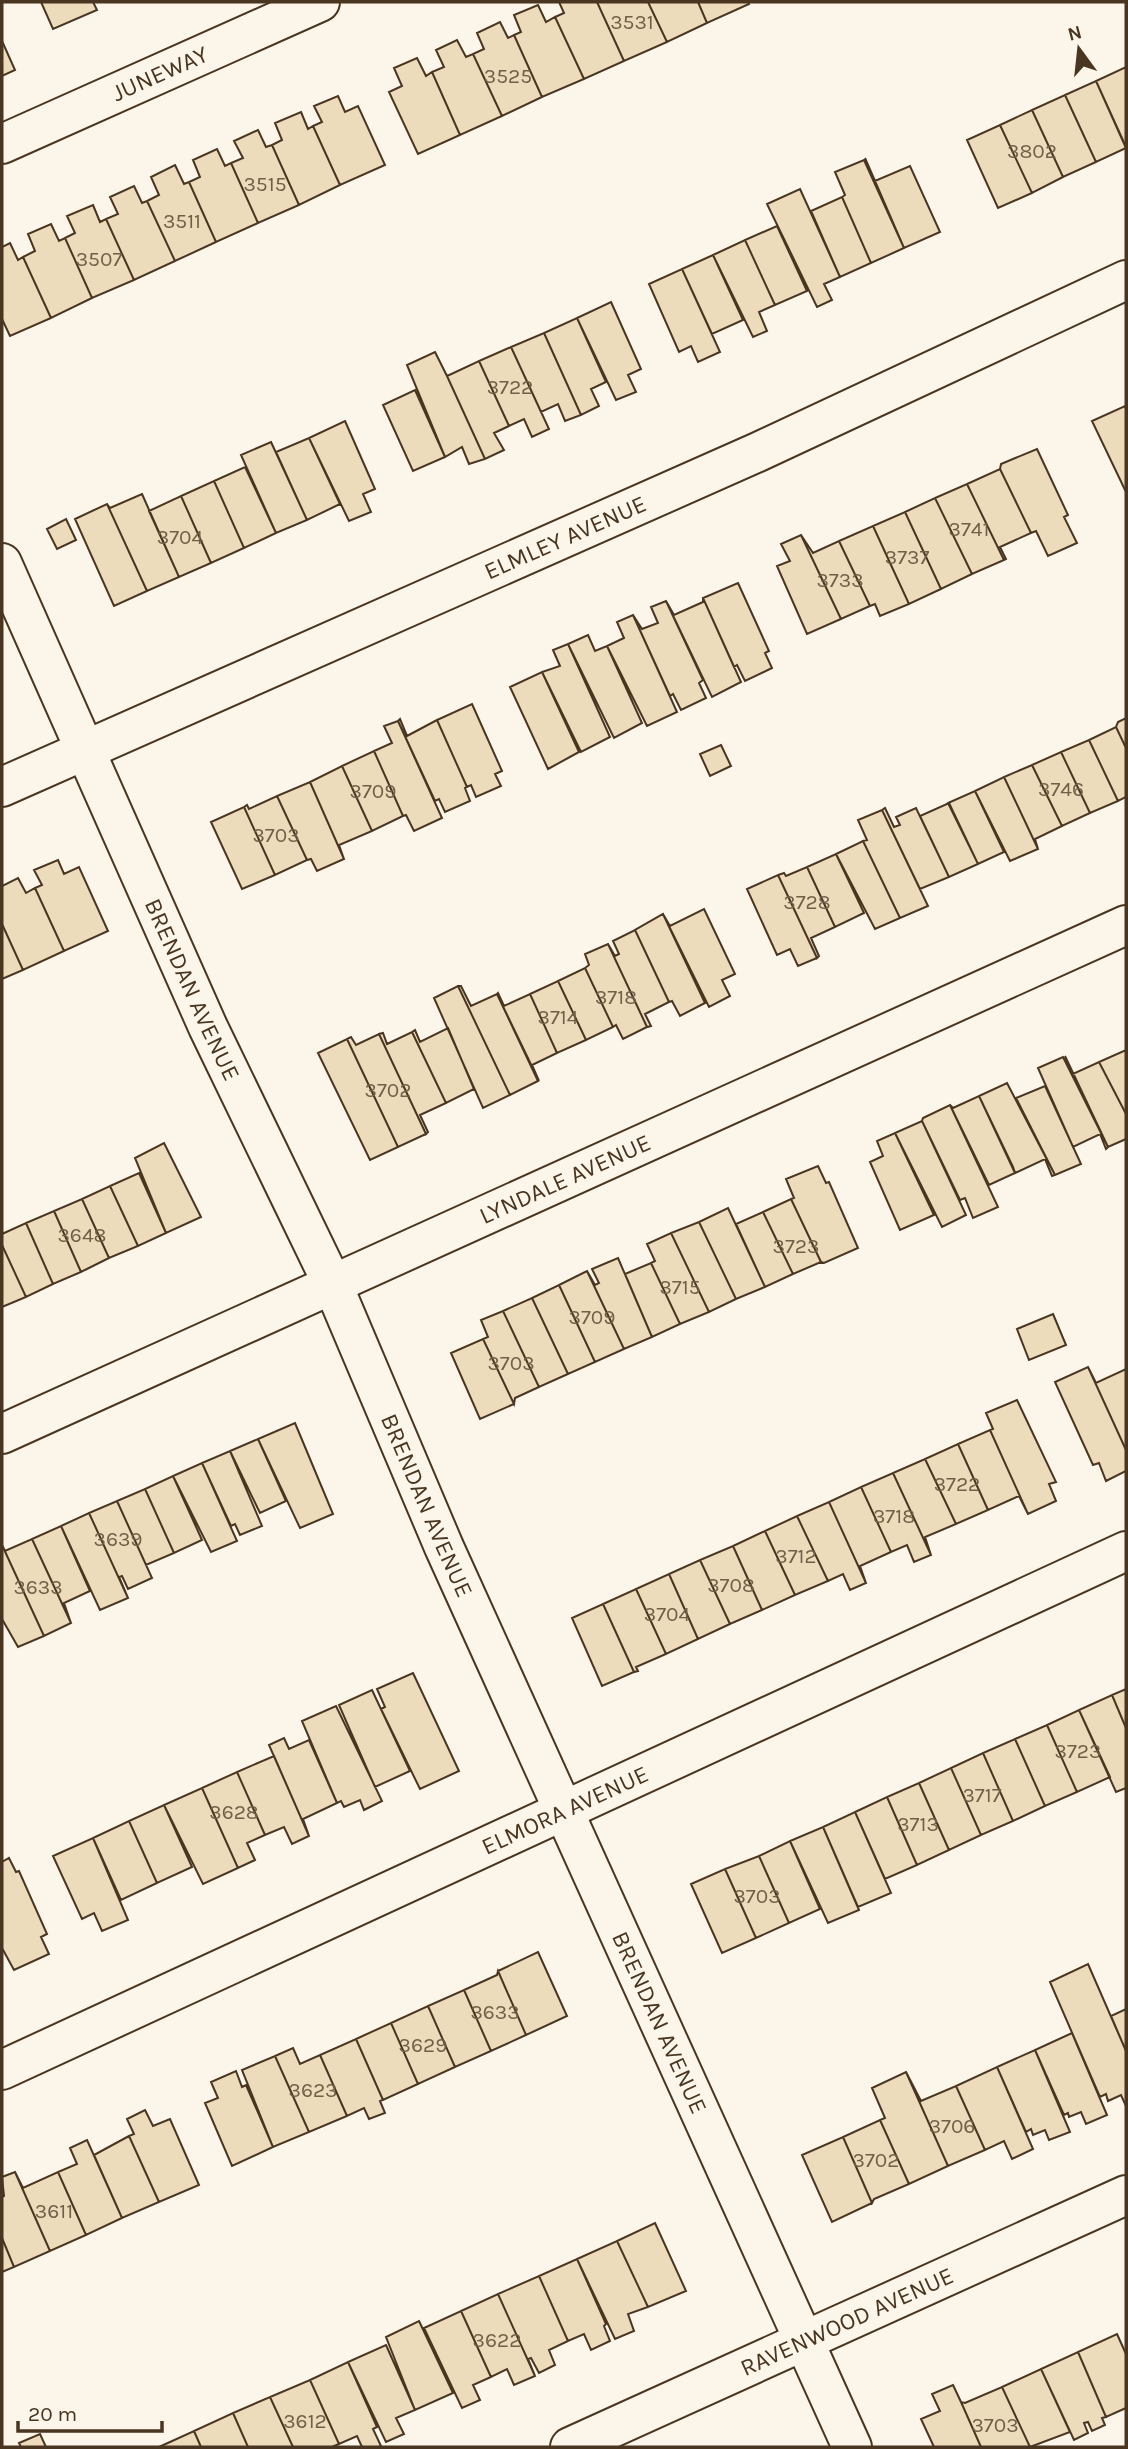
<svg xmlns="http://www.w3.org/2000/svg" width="1128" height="2449" font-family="Karla,sans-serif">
<rect width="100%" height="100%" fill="#fbf6e9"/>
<path fill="#ecdcbc" stroke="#4a3520" stroke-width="2" d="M41 2H93L97 10 53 29Z
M559 2H597L624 61 584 79 555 17 564 13Z
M597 2H648L667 42 624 61Z
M648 2H698L707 23 667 42Z
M698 2H748L749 4 707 23Z
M538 5 546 22 555 17 584 79 542 97 514 35 521 32 514 15Z
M500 22 508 38 514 35 542 97 502 116 473 54 484 49 477 33Z
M457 40 466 57 473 54 502 116 460 135 432 72 444 67 436 50Z
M2 41 15 70 2 76Z
M417 58 426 76 432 72 460 135 418 154 389 92 402 86 394 68Z
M1126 67V147L1096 81Z
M1096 81 1126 148 1096 162 1065 95Z
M1065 95 1096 162 1063 177 1032 110Z
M338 96 345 112 358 106 385 165 340 185 313 126 322 122 314 106Z
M1032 110 1063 177 1032 193 1000 125Z
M301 112 308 129 313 126 340 185 299 205 272 145 282 140 275 123Z
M1000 125 1032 193 998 208 967 140Z
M258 130 266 147 272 145 299 205 258 223 231 163 243 158 234 141Z
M217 149 225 166 231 163 258 223 216 242 189 182 200 177 193 160Z
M865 158 875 181 910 166 940 232 904 248Z
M864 160 904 248 871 263 842 197 845 195 835 172Z
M175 165 184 184 189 182 216 242 175 261 147 201 159 195 151 177Z
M134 186 142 203 147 201 175 261 134 280 106 219 118 214 110 197Z
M800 189 840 277 824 284 832 300 817 307 767 204Z
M842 197 871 263 840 277 811 211Z
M93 205 100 222 106 219 134 280 92 298 65 238 75 233 67 216Z
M51 224 59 241 65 238 92 298 51 318 23 257 35 251 28 234Z
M777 226 807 291 775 305 745 240Z
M745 240 775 305 759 312 767 331 753 337 713 255Z
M10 243 18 260 23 257 51 318 10 336 2 319V247Z
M713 255 743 320 712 334 682 269Z
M682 269 720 352 698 362 691 346 679 352 649 284Z
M611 302 641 369 628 375 636 392 616 400 577 318Z
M577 318 606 382 591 389 599 406 581 415 544 333Z
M544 333 581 415 565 421 558 404 541 412 511 347Z
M511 347 549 429 532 437 524 419 509 426 479 361Z
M435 352 447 376 485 459 469 464 462 447 445 457 407 365Z
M479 361 509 426 494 433 504 450 485 459 447 376Z
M415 390 445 457 413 471 383 405Z
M1125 406 1126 409V492L1092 421Z
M345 421 375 489 363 494 371 512 349 521 309 438Z
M309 438 340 504 307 520 276 452Z
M271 442 307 520 276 533 241 455Z
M1037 449 1068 515 1064 517 1077 543 1048 556 1036 531 1031 533 1000 469 1001 464Z
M245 467 276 533 244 548 214 481Z
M1000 469 1031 533 1000 547 1006 559 1004 560 967 484Z
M214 481 244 548 211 563 181 496Z
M967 484 1004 560 972 574 935 498Z
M142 494 179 577 147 591 107 504 110 508Z
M181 496 211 563 179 577 149 511Z
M935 498 972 574 941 589 905 512Z
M107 504 147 591 114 606 75 519Z
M905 512 941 589 909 604 873 526Z
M66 519 76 540 57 549 47 529Z
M873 526 909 604 880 616 875 604 870 606 839 541Z
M801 535 841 619 807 634 777 566 790 561 781 544Z
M801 535 813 553 839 541 870 606 841 619Z
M738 583 769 651 765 653 772 668 745 681 737 665 734 667 703 598Z
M703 598 741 682 712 697 666 601 674 615 703 602Z
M666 601 703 680 699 683 706 698 681 710 673 694 670 696 633 615 642 629 658 623 651 607Z
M633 615 677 712 647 726 607 646 624 638 617 622Z
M588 635 595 651 607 646 642 723 614 738 568 644Z
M568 644 610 737 581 752 542 672 560 666 553 650Z
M542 672 579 752 548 769 510 687Z
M472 704 502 771 495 774 501 786 476 797 471 785 467 787 437 720Z
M1126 718V748L1116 727 1118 722Z
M400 719 407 736 437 720 467 787 465 788 470 801 445 812 439 799 435 801 398 721Z
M398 721 442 818 414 831 406 815 403 816 374 751 392 743 384 726Z
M1116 727 1126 748V797L1118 801 1089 740Z
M1089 740 1118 801 1090 813 1061 752Z
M721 745 731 766 710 776 700 754Z
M374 751 403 816 372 831 342 766Z
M1061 752 1090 813 1062 826 1032 765Z
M1032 765 1062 826 1035 839 1038 849 1004 777Z
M342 766 372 831 339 845 344 859 310 782Z
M1004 777 1038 849 1010 861 975 791Z
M310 782 344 859 317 871 311 859 307 860 277 796Z
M975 791 1004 852 978 864 948 803Z
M277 796 307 860 275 875 244 807 247 805 249 809Z
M949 803 978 864 949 877 920 816Z
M244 807 275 875 242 889 211 822Z
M885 808 894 827 900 825 896 817 916 808 949 877 920 889 882 810Z
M882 810 928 906 900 918 863 841 867 840 858 820Z
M863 841 900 918 875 929 836 854Z
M836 854 864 913 835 927 807 867Z
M58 860 64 874 79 867 108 931 64 951 35 888 42 885 34 870Z
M807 867 835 927 811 938 819 956 817 958 778 875 784 873 786 876Z
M778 875 817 958 798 966 790 949 777 955 747 889Z
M18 878 26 893 35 888 64 951 23 970 2 924V886Z
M704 909 735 974 722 980 730 996 709 1007 663 914 670 926Z
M663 914 705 1003 680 1016 672 1001 669 1002 635 930Z
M2 924 23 970 2 979Z
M635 930 669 1002 645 1014 651 1026 647 1027 608 944 615 956 619 954 613 941Z
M608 944 647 1027 623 1039 616 1025 613 1027 585 968 589 965 585 954Z
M585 968 613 1027 586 1040 558 981Z
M558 981 586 1040 557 1053 530 994Z
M458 986 510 1095 483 1108 434 998Z
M458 986H461L471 1006 497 994 538 1081 510 1095Z
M498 993 504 1006 530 994 557 1053 532 1065 539 1081 497 994Z
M448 1028 474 1089 446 1103 412 1032 415 1030 420 1042Z
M412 1032 446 1103 420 1115 428 1132 426 1134 379 1034 383 1033 387 1044Z
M379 1034 426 1134 398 1147 347 1039 351 1037 356 1045Z
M347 1039 398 1147 370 1160 318 1053Z
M1126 1050V1114L1099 1062Z
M1065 1056 1073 1074 1099 1062 1126 1114V1139L1108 1147Z
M1063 1057 1108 1147 1106 1149 1100 1134 1073 1147 1038 1068Z
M1007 1083 1055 1175 1052 1176 1045 1159 1015 1173 1013 1167 979 1096Z
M1045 1086 1081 1164 1055 1175 1016 1098Z
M979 1096 1015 1173 989 1185 950 1105 953 1108Z
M950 1105 998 1207 973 1218 965 1198 960 1200 922 1121 923 1118Z
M922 1121 966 1215 942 1227 895 1133Z
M895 1133 934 1215 900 1230 870 1162 883 1156 877 1141Z
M164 1143 201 1217 166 1233 135 1158Z
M818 1166 826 1183 829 1182 858 1248 824 1263 821 1262 791 1199 794 1198 786 1179Z
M139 1173 166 1233 138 1246 110 1186Z
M110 1186 138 1246 109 1258 82 1199Z
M82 1199 109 1258 81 1272 54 1211Z
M791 1199 821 1262 793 1274 763 1212Z
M728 1208 765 1287 736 1299 699 1222Z
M54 1211 81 1272 53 1284 26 1223Z
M763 1212 793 1274 765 1287 736 1224Z
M699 1222 736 1299 709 1312 671 1233Z
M26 1223 53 1284 26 1297 2 1245V1234Z
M671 1233 709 1312 680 1324 651 1263 655 1261 647 1244Z
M2 1245 26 1297 2 1307Z
M618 1258 652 1337 624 1349 587 1271 595 1285 599 1283 592 1269Z
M651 1263 680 1324 652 1337 625 1274Z
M587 1271 624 1349 595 1362 559 1285Z
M559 1285 595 1362 568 1374 532 1298Z
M532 1298 568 1374 539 1387 503 1311Z
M503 1311 539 1387 515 1398 514 1404 483 1339 488 1337 481 1320Z
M1053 1314 1066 1345 1029 1360 1017 1329Z
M483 1339 514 1404 480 1419 451 1353Z
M1088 1367 1096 1383 1126 1369V1450Z
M1088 1367 1126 1450V1471L1106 1481 1099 1463 1093 1465 1055 1382Z
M1017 1400 1056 1482 1049 1484 1056 1501 1028 1514 990 1430 993 1429 986 1413Z
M295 1423 333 1514 300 1528 258 1439Z
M990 1430 1028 1514 1019 1496 988 1510 958 1444Z
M258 1439 286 1501 260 1513 230 1451Z
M958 1444 988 1510 956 1524 925 1459Z
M230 1451 262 1526 240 1535 235 1524 231 1526 202 1463Z
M925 1459 956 1524 925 1537 931 1555 893 1473Z
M202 1463 237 1541 211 1552 173 1476Z
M893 1473 931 1555 914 1562 907 1545 891 1552 861 1487Z
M173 1476 202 1540 174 1553 145 1489Z
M861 1487 891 1552 860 1566 866 1583 829 1502Z
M145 1489 174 1553 146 1565 117 1501Z
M117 1501 152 1578 128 1589 122 1576 119 1577 128 1598 89 1513Z
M829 1502 866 1583 850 1590 843 1574 828 1581 797 1516Z
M89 1513 128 1598 100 1610 61 1526Z
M797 1516 828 1581 795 1595 765 1531Z
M61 1526 90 1591 64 1603 71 1623 32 1539Z
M765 1531 795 1595 762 1610 733 1546Z
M32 1539 71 1623 44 1636 2 1545 5 1551Z
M2 1545 44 1636 18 1647 2 1619Z
M733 1546 762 1610 730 1624 700 1560Z
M700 1560 730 1624 698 1639 669 1574Z
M669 1574 698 1639 666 1654 636 1589Z
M636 1589 666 1654 636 1667 638 1671 634 1672 603 1604Z
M603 1604 634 1672 602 1686 572 1618Z
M413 1673 459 1771 420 1789 381 1709 385 1707 377 1689Z
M1126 1689V1728L1112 1695Z
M372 1690 410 1771 375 1787 339 1705Z
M1112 1695 1126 1728V1788L1116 1792 1079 1710Z
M336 1706 382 1801 364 1810 360 1800 344 1807 341 1801 337 1803 302 1721Z
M1079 1710 1110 1777 1077 1792 1047 1725Z
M1047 1725 1077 1792 1045 1806 1015 1739Z
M284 1738 289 1749 309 1740 337 1803 303 1819 309 1836 269 1745Z
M1015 1739 1045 1806 1013 1821 983 1753Z
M983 1753 1013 1821 981 1835 951 1768Z
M274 1756 309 1836 292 1844 284 1827 265 1835 237 1772Z
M951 1768 981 1835 949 1850 919 1783Z
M237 1772 265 1835 247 1843 255 1860 238 1868 202 1788Z
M919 1783 949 1850 917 1865 887 1797Z
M202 1788 238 1868 203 1884 164 1805Z
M887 1797 917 1865 885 1879 855 1812Z
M164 1805 192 1867 157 1883 129 1821Z
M855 1812 891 1893 858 1907 823 1827Z
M129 1821 157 1883 121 1900 93 1838Z
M823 1827 859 1910 828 1923 790 1841Z
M93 1838 128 1920 102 1931 94 1913 82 1919 53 1856Z
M790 1841 820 1909 789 1923 759 1856Z
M759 1856 789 1923 756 1938 725 1869Z
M9 1858 16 1872 19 1871 47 1934 41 1937 49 1954 14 1970 2 1948V1862Z
M725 1869 756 1938 722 1953 691 1884Z
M538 1952 567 2016 526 2035 498 1971Z
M1088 1964 1126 2051V2106L1121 2095 1108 2101 1106 2094 1100 2097 1050 1982Z
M498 1971 526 2035 491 2051 464 1990 497 1975Z
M464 1990 491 2051 455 2067 428 2006Z
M428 2006 455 2067 418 2084 391 2023Z
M1126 2009V2051L1111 2016Z
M391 2023 418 2084 383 2100 356 2039Z
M1072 2033 1107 2115 1086 2124 1081 2112 1069 2117 1068 2113 1064 2115 1035 2050Z
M356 2039 383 2100 380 2101 385 2113 369 2119 364 2108 347 2116 320 2055Z
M293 2048 300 2064 320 2055 347 2116 309 2132 275 2056Z
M1035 2050 1070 2132 1049 2140 1045 2130 1033 2135 1031 2129 1026 2132 997 2067Z
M275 2056 309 2132 273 2147 242 2070Z
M997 2067 1033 2149 1012 2159 1004 2141 985 2150 956 2086Z
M236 2071 242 2087 246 2085 273 2147 232 2166 205 2103 218 2098 211 2082Z
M906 2072 921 2101 956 2086 985 2150 948 2166Z
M906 2072 948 2166 909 2184 880 2120 885 2118 872 2088Z
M145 2110 153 2126 170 2119 199 2185 159 2202 129 2136 134 2134 127 2119Z
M880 2120 909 2184 874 2199 872 2203 843 2137Z
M129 2136 159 2202 122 2218 94 2155Z
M843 2137 872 2203 832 2222 802 2155Z
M87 2140 122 2218 86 2235 58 2172 77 2164 70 2148Z
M15 2172 23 2188 58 2172 86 2235 50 2251Z
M15 2172 50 2251 14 2267 2 2238V2197L4 2196 2 2177Z
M655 2223 686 2291 648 2307 617 2241Z
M2 2238 14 2267 2 2272Z
M617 2241 648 2307 628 2314 634 2331 615 2339 577 2259Z
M577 2259 606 2324 604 2326 610 2341 591 2350 584 2334 568 2341 539 2276Z
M539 2276 568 2341 549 2350 555 2365 539 2373 531 2358 528 2359 535 2376 498 2294Z
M498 2294 535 2376 514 2385 507 2369 491 2377 461 2311Z
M461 2311 491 2377 473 2385 480 2400 462 2408 424 2328Z
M419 2321 453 2393 415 2410 386 2337Z
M1117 2334 1126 2354V2408L1106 2417 1078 2352Z
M386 2345 415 2410 396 2418 404 2434 386 2442 348 2362Z
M1078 2352 1106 2417 1102 2418 1105 2425 1092 2431 1088 2422 1084 2423 1088 2433 1074 2440 1041 2369Z
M348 2362 377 2427 373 2429 381 2446 379 2447H362L357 2436 339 2444 310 2380Z
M1041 2369 1070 2432 1030 2447 1002 2387Z
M310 2380 339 2444 332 2447H293L270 2397Z
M953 2385 961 2402 981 2447H934L921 2419 940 2411 932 2394Z
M1002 2387 1030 2447H981L961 2402 965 2403Z
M270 2397 293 2447H248L233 2413Z
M233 2413 248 2447H201L194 2431Z
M194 2431 201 2447H159Z
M40 2434 46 2447H21L19 2443Z"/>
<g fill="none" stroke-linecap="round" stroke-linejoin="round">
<defs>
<g id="minor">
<path id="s1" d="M2 144 320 2"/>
<path id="s2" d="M2 563 208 1027 332 1283 444 1547 852 2447"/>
<path id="s3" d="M2 787 758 452 1126 280"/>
<path id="s4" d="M2 1434 1126 925"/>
<path id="s5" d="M2 2070 1126 1551"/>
<path id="s6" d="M570 2447 1126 2195"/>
</g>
</defs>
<use href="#minor" stroke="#4a3520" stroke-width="42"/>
<use href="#minor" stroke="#fbf6e9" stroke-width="38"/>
</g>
<g text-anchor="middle" stroke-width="5" stroke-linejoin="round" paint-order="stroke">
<g font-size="21" fill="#725f47">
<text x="632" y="29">3531</text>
<text x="508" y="83">3525</text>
<text x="1032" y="158">3802</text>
<text x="265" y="191">3515</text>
<text x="182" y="228">3511</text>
<text x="99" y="266">3507</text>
<text x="510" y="394">3722</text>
<text x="969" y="536">3741</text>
<text x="180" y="544">3704</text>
<text x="907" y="564">3737</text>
<text x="840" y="587">3733</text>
<text x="1061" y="796">3746</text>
<text x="373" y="798">3709</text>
<text x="276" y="842">3703</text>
<text x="807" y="909">3728</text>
<text x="616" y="1004">3718</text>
<text x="558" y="1024">3714</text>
<text x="388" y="1097">3702</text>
<text x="82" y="1242">3648</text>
<text x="796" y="1253">3723</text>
<text x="680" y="1294">3715</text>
<text x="592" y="1324">3709</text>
<text x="511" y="1370">3703</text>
<text x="957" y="1491">3722</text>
<text x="894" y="1523">3718</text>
<text x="118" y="1546">3639</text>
<text x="796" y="1563">3712</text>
<text x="731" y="1592">3708</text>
<text x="38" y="1594">3633</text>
<text x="667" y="1621">3704</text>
<text x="1078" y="1758">3723</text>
<text x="982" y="1802">3717</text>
<text x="234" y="1819">3628</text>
<text x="918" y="1831">3713</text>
<text x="757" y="1903">3703</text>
<text x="495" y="2019">3633</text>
<text x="423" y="2052">3629</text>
<text x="313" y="2097">3623</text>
<text x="952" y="2133">3706</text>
<text x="876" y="2167">3702</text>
<text x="54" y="2218">3611</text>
<text x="497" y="2347">3622</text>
<text x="305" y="2428">3612</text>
<text x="995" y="2432">3703</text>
</g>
<g font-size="24" fill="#4a3520" stroke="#fbf6e9">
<text dy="8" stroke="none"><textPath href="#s1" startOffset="173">JUNEWAY</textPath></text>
<text dy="8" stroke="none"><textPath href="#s3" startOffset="616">ELMLEY AVENUE</textPath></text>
<text dy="8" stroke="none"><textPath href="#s2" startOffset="467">BRENDAN AVENUE</textPath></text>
<text dy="8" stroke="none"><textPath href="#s4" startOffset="618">LYNDALE AVENUE</textPath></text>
<text dy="8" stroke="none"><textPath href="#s2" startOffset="1034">BRENDAN AVENUE</textPath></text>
<text dy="8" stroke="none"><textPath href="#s5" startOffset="620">ELMORA AVENUE</textPath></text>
<text dy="8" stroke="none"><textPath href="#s2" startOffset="1601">BRENDAN AVENUE</textPath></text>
<text dy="8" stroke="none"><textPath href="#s6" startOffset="304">RAVENWOOD AVENUE</textPath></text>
</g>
</g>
<rect width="1128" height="2449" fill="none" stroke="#4a3520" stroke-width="7"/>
<g transform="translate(1079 49) rotate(345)" stroke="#fbf6e9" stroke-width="5" paint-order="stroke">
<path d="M0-5L12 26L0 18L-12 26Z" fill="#4a3520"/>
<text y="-10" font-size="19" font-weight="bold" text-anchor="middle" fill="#4a3520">N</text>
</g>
<path d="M18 2421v10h144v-10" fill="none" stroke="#4a3520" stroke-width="3.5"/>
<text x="28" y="2421" font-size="21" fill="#4a3520" stroke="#fbf6e9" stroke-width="5" paint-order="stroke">20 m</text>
</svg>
